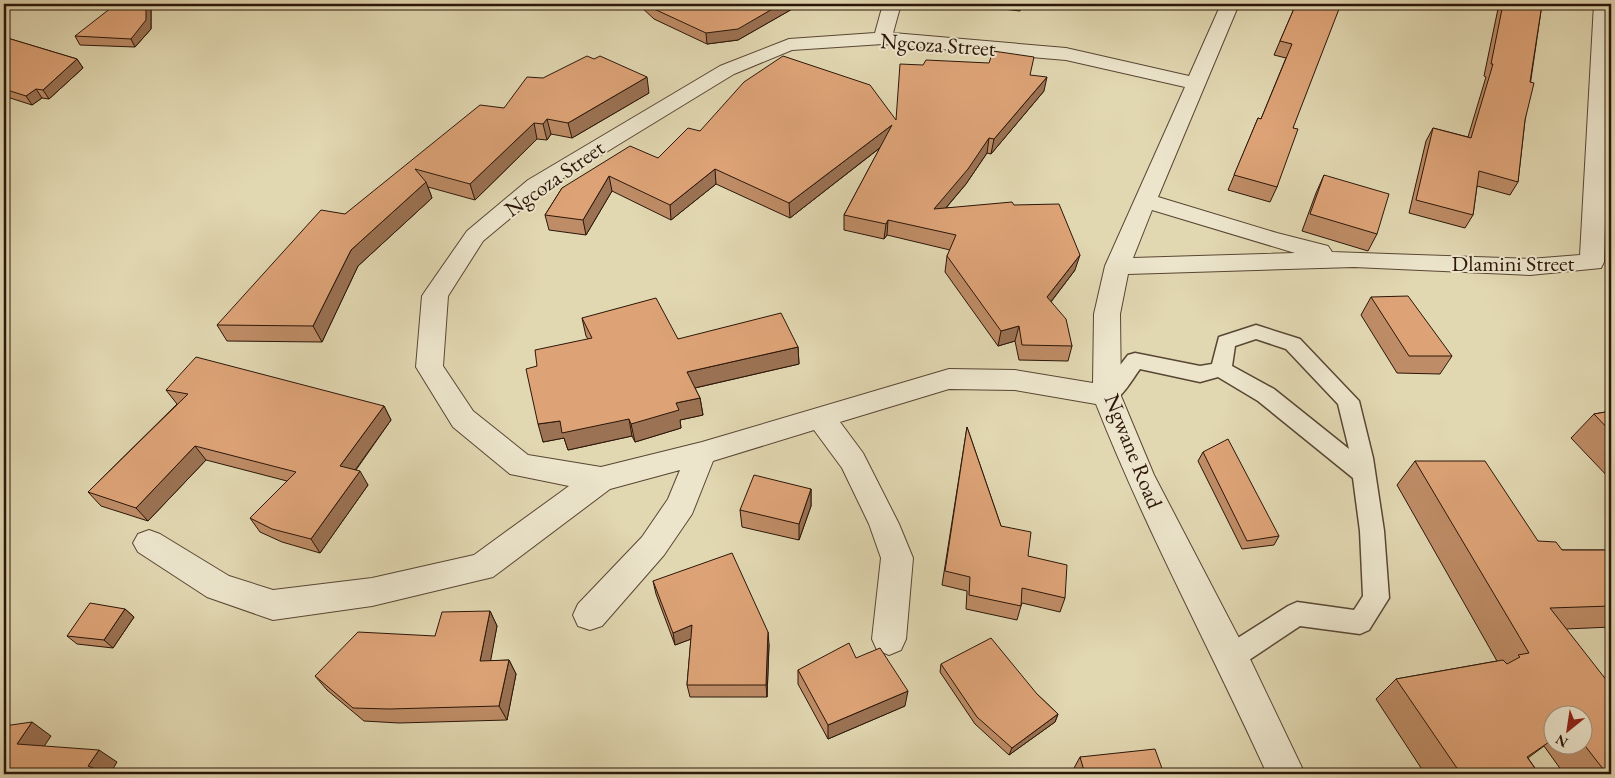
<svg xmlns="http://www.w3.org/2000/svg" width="1615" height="778" font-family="'EB Garamond',serif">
<rect width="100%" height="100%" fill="#e1d7b1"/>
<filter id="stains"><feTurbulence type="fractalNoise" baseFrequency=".004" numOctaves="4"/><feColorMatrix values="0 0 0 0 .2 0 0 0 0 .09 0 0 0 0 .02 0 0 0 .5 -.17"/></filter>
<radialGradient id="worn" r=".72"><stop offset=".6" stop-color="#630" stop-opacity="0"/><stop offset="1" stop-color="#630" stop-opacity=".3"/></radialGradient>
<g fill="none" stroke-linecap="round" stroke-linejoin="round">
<defs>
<path id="lane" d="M1256 325 1300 339 1359 401 1373 458 1384 531 1389 598 1369 630 1360 634 1300 626 1240 666 1231 669 1222 666 1218 657 1222 648 1288 606 1297 602 1354 610 1363 596 1360 531 1353 478 1258 401 1218 377 1200 382 1140 369C1130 382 1118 408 1099 402L1096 396 1128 355 1135 353 1200 366 1212 364 1219 337ZM1256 339 1286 349 1338 404 1349 449 1274 389 1232 366 1235 346Z"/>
<path id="street" d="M883 4H901L893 33 1066 48 1189 76 1221 4H1239L1158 197 1277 233 1328 246 1332 252 1530 259 1580 255 1594 4H1611L1604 262 1601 268 1530 275 1354 267 1128 274 1120 314 1121 396 1154 475 1251 661 1305 774H1267C1211 650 1146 531 1096 404L1015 390 949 389 840 422 863 453 899 524 913 558 906 639 901 650 889 655 877 650 872 639 881 558 869 524 842 468 814 430 713 461 692 514 664 555 602 626 590 630 578 626 573 615 578 604 642 537 668 499 680 470 610 489 493 577 372 606 273 620 207 597 138 552 133 543 138 534 149 530 160 534 229 576 273 590 372 578 474 555 569 486 510 474 453 427 416 367 422 296 426 290 467 231 528 180 720 66 789 39 875 33ZM883 44 1066 60 1185 87 1105 266 1094 314 1093 383 1015 370 949 369 702 442 601 467 528 455 473 411 443 366 448 296 483 241 544 190 734 74 792 50ZM1152 210 1295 253 1133 258Z"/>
</defs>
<use href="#lane" stroke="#584633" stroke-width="3"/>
<use href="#street" stroke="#584633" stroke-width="2"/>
<use href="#lane" fill="#ece5cc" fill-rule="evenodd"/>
<use href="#street" fill="#ece5cc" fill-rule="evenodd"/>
</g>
<path fill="#be8c66" stroke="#2b1609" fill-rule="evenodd" d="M638 4H801L738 40 707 44 654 19Z
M987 4H1022L1020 11 986 7Z
M1296 4 1293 128 1277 187 1270 202 1228 190 1258 118 1261 119 1286 58 1274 55Z
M1499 4H1542L1525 120 1518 182 1510 195 1477 186 1473 215 1465 228 1409 213 1426 141 1433 128 1468 137 1486 77 1484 76Z
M151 9V29L135 47 80 45 75 36Z
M4 37 77 59 83 68 49 99 42 98 32 105 4 96Z
M1030 75 1044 91 991 154 987 153 966 184 946 208 1014 205 1075 270 1051 302 1072 346 1068 361 1019 360 1015 341 998 346 945 272 947 256 950 250 887 235 884 239 844 230V215L880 148 790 218 716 184 671 220 612 191 586 235 549 230 545 215 562 188 658 158 700 131 896 120Z
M649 93 572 138 551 134 547 140 537 139 475 200 428 187 432 198 358 266 322 342 227 341 217 325 345 214 504 108Z
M1324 175 1377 234 1368 251 1302 231 1316 193Z
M1371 297 1452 356 1440 374 1397 373 1361 315Z
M582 318 678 339 798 347 799 364 695 388 700 398 703 415 680 420 681 428 635 442 632 436 568 450 564 438 543 442 537 366 588 339 586 336Z
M166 390 384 406 391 420 356 470 368 485 320 553 282 542 260 532 250 518 287 481 206 460 148 521 101 506 88 492 177 404Z
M1611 411V480L1571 438 1594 414Z
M967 427 1001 526 1065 598 1060 612 1022 603 1021 606 1017 620 966 609 967 591 942 585Z
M1203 452 1279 536 1274 545 1242 549 1198 461Z
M1415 461 1538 541 1562 550H1611V627L1566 629 1611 774H1564L1544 746 1528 758 1539 774H1425L1376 699 1396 679 1497 661 1397 485ZM1552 716H1582V746H1552Z
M811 489V506L799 540 742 527 740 510Z
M653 581 769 644 767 697H690L687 685 691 639 675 645 656 594Z
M125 609 134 617 113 648 77 644 67 636Z
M490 611 497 626 490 661 509 660 516 674 507 720 399 723 364 721 327 690 315 676 435 636Z
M856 658 905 706 828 739 798 684V670Z
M941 664 1037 694 1058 714 1055 722 1009 755 975 724 940 672Z
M1080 757 1164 774H1074L1073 770Z"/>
<path fill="#9b7253" stroke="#2b1609" d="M146 4H148L151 9V29L135 47 131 39Z
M781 4H801L738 40 707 44 706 33Z
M77 59 83 68 49 99 43 90Z
M647 77 649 93 572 138 568 123Z
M1047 77 1044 91 991 154 994 139Z
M36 89 42 98 32 105 26 96Z
M547 119 551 134 547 140 543 124Z
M534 123 537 139 475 200 470 184Z
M892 125 891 139 790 218 789 203Z
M989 138 987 153 966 184 932 224 934 209Z
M715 169 716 184 671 220 670 205Z
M609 176 612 191 586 235 583 220Z
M426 182 432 198 358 266 322 342 313 326 351 250Z
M888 220 887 235 884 239 886 224Z
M1080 255 1075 270 1043 312 1047 297Z
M1019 326 1015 341 998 346 1001 331Z
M798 347 799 364 690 389 687 372Z
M700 398 703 415 680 420 681 428 635 442 631 424 676 403Z
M384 406 391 420 348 480 340 466Z
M629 419 632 436 568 450 564 438 543 442 538 424 560 421Z
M195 446 206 460 148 521 136 508Z
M360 471 368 485 320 553 311 539Z
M811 489V506L799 540V524Z
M125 609 134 617 113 648 104 640Z
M490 611 497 626 488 675 480 661Z
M692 625 694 638 675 645 673 633Z
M768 632 769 644 767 697 766 685Z
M509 660 516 674 507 720 499 706Z
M908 691 905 706 828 739V725Z
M1058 714 1055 722 1009 755 1012 748Z
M32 722 51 736 37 757 17 744Z
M99 750 117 762 110 774H100L88 766Z"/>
<path fill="#dda377" stroke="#2b1609" d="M116 4H146V20L131 39 75 36Z
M648 4H781L738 29 706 33 652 8Z
M1296 4H1338L1337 8 1339 9 1293 128 1298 129 1277 187 1234 175 1258 118 1261 119 1292 44 1280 41Z
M1503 4H1542L1530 82 1534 83 1525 120 1518 182 1479 171 1473 215 1416 200 1433 128 1471 138 1493 64H1491Z
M4 37 77 59 43 90 36 89 26 96 4 89Z
M993 51 1034 57 1030 75 1047 77 994 139 989 138 968 169 934 209 1012 202 1014 205 1059 204 1080 255 1047 297 1066 319 1072 346 1022 345 1019 326 1001 331 947 256 956 235 888 220 886 224 844 215 892 125 789 203 715 169 670 205 609 176 583 220 545 215 562 188 630 146 658 158 688 128 700 131 744 82 783 56 870 85 896 120 900 64 923 65 926 60 989 63Z
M587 56 594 59 600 56 647 77 568 123 547 119 543 124 534 123 470 184 415 169 426 182 351 250 313 326 217 325 321 210 345 214 480 105 504 108 527 77 543 78Z
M1324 175 1389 194 1377 234 1310 214Z
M1408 296 1452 356H1409L1371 297Z
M656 298 678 339 781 313 798 347 687 372 700 398 676 403 679 410 631 424 629 419 562 433 560 421 538 424 526 369 537 366 535 350 592 338 582 318Z
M196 357 384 406 340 466 360 471 311 539 272 529 250 518 296 472 195 446 136 508 88 492 188 394 166 390Z
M1611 411V432L1594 414Z
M967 427 1001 526 1031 532 1028 556 1067 565 1065 598 1022 588 1021 606 969 595 970 577 945 571Z
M1228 439 1279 536 1247 541 1203 452Z
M1415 461H1485L1538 541 1556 542 1562 550H1611V606L1550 608 1611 686V774H1607L1582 742V716H1552V740L1527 757 1539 774H1461L1396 679 1503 660 1507 664 1520 657 1518 655 1529 653Z
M754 475 811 489 799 524 740 510Z
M732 553 768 632 766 685H687L692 625 673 633 653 581Z
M90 603 125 609 104 640 67 636Z
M490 611 480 661 509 660 499 706 389 709 353 708 315 676 358 632 435 636 442 612Z
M991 638 1037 694 1058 714 1012 748 977 717 941 664Z
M849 643 856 658 880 648 908 691 828 725 798 670Z
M32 722 17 744 99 750 88 766 109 774H4V726Z
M1155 749 1164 774H1085L1080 757Z
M821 770 825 774H817Z"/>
<g text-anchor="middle" stroke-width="4" stroke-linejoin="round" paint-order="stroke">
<g font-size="22" fill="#2b1609" stroke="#ece5cc">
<text transform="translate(938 44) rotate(4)" y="8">Ngcoza Street</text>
<text transform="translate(554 178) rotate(-35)" y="8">Ngcoza Street</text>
<text x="1513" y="271">Dlamini Street</text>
<text transform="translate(1134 451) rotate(68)" y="8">Ngwane Road</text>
</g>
</g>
<rect width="1615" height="778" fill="none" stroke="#e1d7b1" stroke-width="20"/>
<rect x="5" y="5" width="1605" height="768" fill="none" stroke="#2b1609" stroke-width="2.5"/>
<rect x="10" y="10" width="1595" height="758" fill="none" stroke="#2b1609"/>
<g transform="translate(1568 730) rotate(210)"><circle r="24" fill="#ece5cc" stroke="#9f927e"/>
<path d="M0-4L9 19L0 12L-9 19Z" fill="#8f2418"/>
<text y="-8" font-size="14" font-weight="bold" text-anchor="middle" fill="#2b1609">N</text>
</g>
<rect width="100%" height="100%" filter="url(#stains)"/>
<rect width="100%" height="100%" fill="url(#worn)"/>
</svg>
